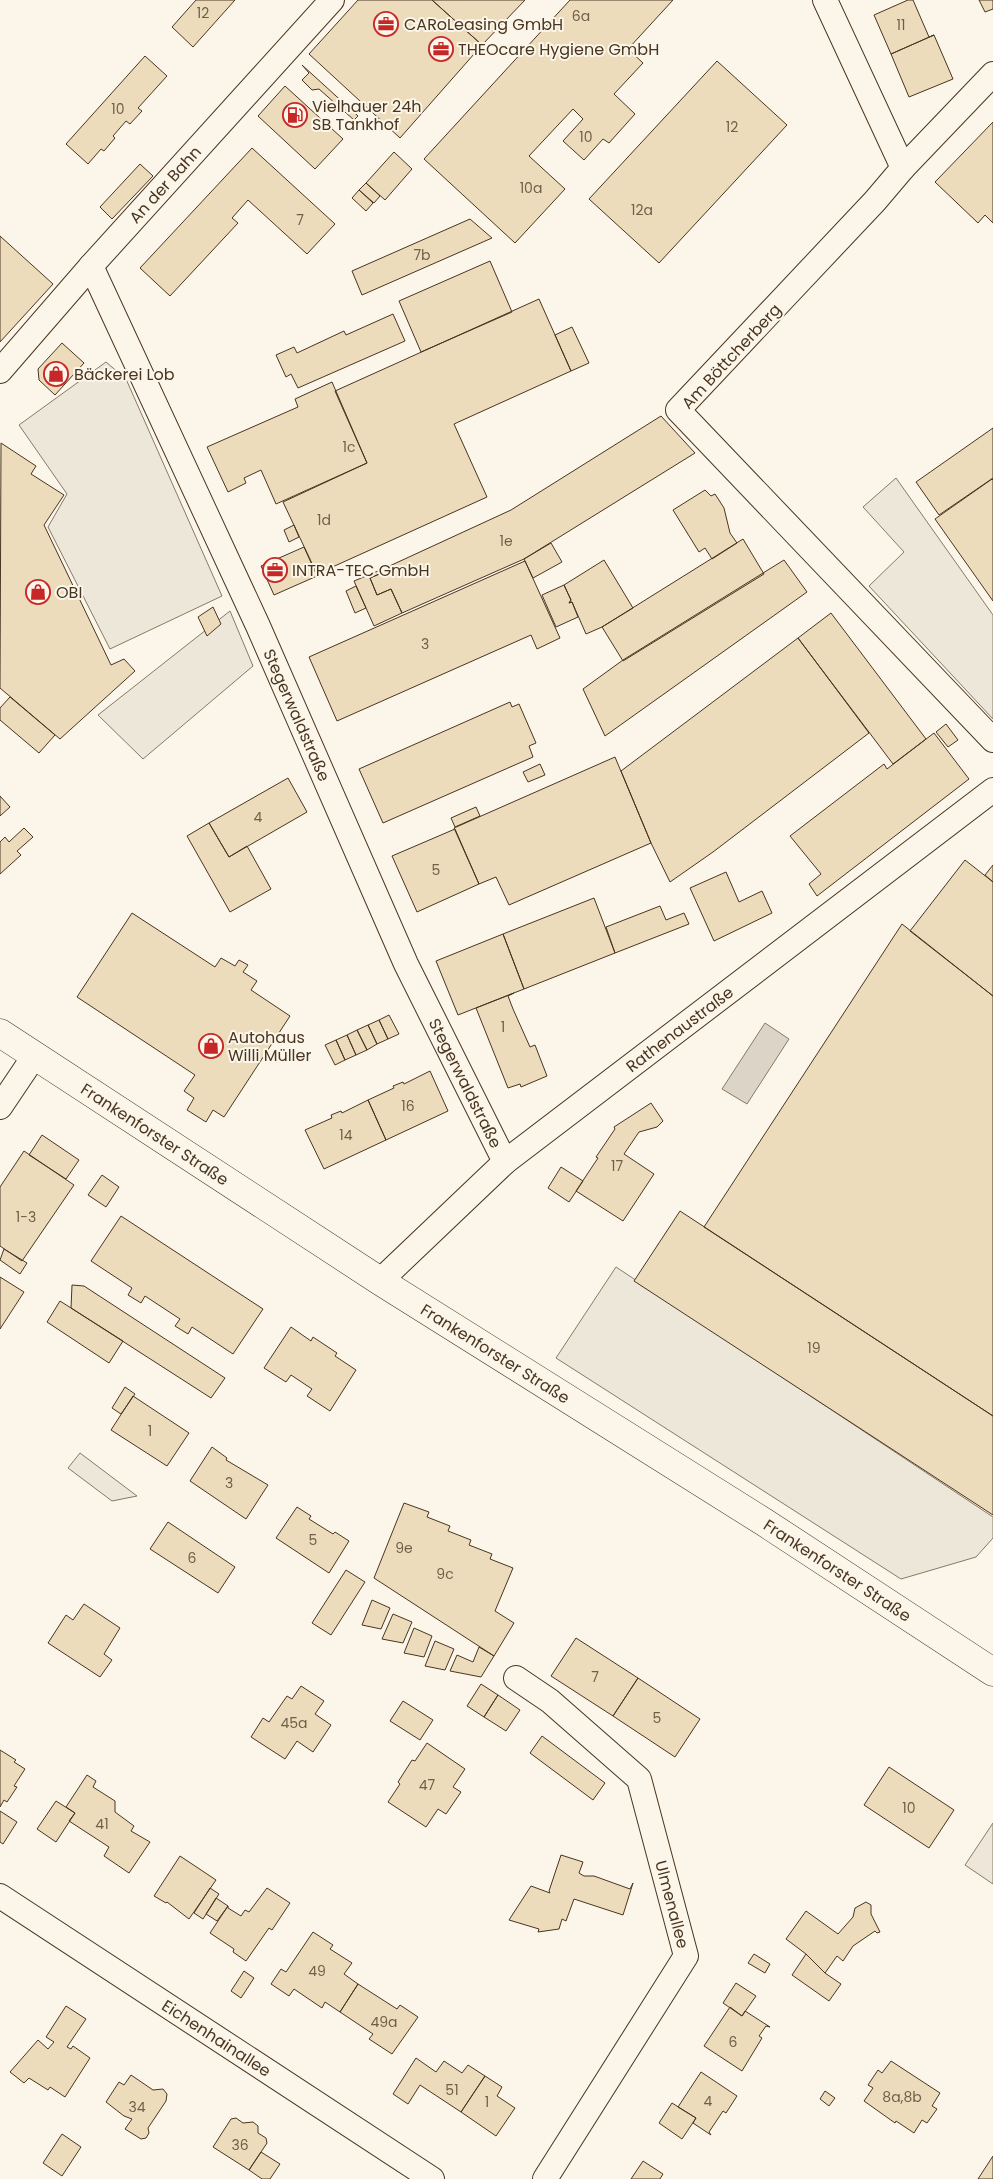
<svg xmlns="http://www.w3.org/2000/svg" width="993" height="2179" font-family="Poppins,sans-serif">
<rect width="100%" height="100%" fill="#fbf6e9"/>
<path fill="#ede6d9" stroke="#887966" d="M993 1823V1884L965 1865Z"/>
<path fill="#ede7d9" stroke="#887966" d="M106 362 126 379 222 596 110 649 48 527 67 494 19 425Z
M896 478 993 615V719L869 586 904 552 863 507Z
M230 611 253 666 143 759 98 715Z
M616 1267 993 1517V1538L976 1557 901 1579 556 1358Z
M80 1453 137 1496 112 1501 68 1468Z"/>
<path fill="#dcd4c6" stroke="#887966" d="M765 1023 789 1039 747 1104 722 1089Z"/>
<path fill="#ecdcbc" stroke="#4a3520" d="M196 0H235L193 47 172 27Z
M358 0H432L482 45 400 138 309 54Z
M432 0H525L482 45Z
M570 0H673L628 49 643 63 614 94 635 114 609 143 603 139 584 160 563 141 583 119 573 109 529 156 565 189 515 243 424 159Z
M908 0H913L929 37 934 35 891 54 874 15Z
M979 0H993V9L985 12Z
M934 35 953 79 909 97 891 54Z
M145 56 167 76 138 108 142 111 130 124 126 121 113 136 115 138 104 151 101 149 88 164 66 144Z
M717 61 787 125 659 263 589 199Z
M302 65 358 116 354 120 319 89 312 90 302 80 309 73Z
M285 86 343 139 315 169 258 116Z
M993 122V223L985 215 978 223 935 182Z
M252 148 335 224 307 254 248 200 232 218 238 223 170 296 140 268Z
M394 152 412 169 385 200 366 183Z
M140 164 153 176 112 219 100 207Z
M366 183 380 196 374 203 359 190Z
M359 190 373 203 366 211 352 198Z
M470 219 492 238 362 295 352 271Z
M0 236 53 284 0 342Z
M490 261 512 312 421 352 399 301Z
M539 299 571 371 454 424 487 497 317 574 283 502 367 463 335 391Z
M393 314 405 341 298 388 291 374 286 377 276 355 294 347 297 353 344 331 346 335Z
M572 327 589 363 571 371 555 335Z
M62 343 84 363 55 395 39 380 38 369Z
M332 382 367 463 276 504 261 470 244 478 246 483 228 492 207 447 298 407 295 399Z
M661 416 695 453 524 559 402 613 391 589 377 595 370 578 384 572 383 569 511 510Z
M993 428V478L939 515 916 482Z
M1 443 36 466 31 474 64 495 44 525 111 665 124 659 135 671 60 739 0 688Z
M992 479 993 480V601L935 519Z
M705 490 711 496 715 494 724 508 730 533 737 543 712 559 705 548 699 552 673 510Z
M294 525 299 537 289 542 284 530Z
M743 539 764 574 623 661 602 627Z
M551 543 562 562 533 578 524 559Z
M304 547 317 576 274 595 261 566Z
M604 560 633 608 602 627 586 634 572 602 569 603 571 600 564 585Z
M784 560 807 592 605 736 583 689 623 660Z
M525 561 560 638 537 649 531 635 337 721 309 657Z
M383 569 384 572 370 578 377 595 391 589 402 613 374 626 354 581Z
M564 585 571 600 569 603 572 602 578 617 556 627 542 595Z
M356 586 366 608 355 613 346 591Z
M213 607 221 624 207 636 198 617Z
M831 613 926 739 893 764 798 638Z
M798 638 869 733 713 852 670 882 651 843 621 771Z
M10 697 55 735 39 753 0 720V708Z
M510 702 512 707 519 704 536 743 529 746 533 757 383 823 359 769Z
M946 724 958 740 948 747 936 732Z
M934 733 969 779 817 896 809 884 821 874 790 836 884 764 887 769Z
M615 757 651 843 509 905 496 877 479 884 454 828Z
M540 764 545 775 528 782 523 772Z
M288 778 307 812 229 857 209 823Z
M0 796 10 807 0 816Z
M476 807 480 816 455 827 451 818Z
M209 823 229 857 247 846 271 889 230 912 187 836Z
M24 828 33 837 17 851 21 855 0 874V842L5 837 9 842Z
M455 829 479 884 417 912 392 856Z
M965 860 993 882V996L910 931Z
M993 865V882L985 875Z
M726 872 739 902 762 891 772 913 714 941 690 888Z
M594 898 615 953 524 989 503 934Z
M660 906 666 920 684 913 689 924 615 953 606 927Z
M132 913 215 967 221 958 235 966 239 960 248 965 243 972 257 981 251 990 290 1016 224 1117 213 1110 206 1122 187 1110 194 1098 184 1091 195 1075 77 997Z
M902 924 993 996V1416L704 1227Z
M503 934 524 989 458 1015 436 961Z
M514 993 508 996 513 1009 530 1047 535 1045 547 1076 521 1087 520 1084 508 1088 476 1008Z
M389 1015 399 1034 388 1039 379 1020Z
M379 1020 388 1039 377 1044 368 1025Z
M368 1025 377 1044 367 1050 357 1030Z
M357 1030 367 1050 356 1055 347 1035Z
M347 1035 356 1055 345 1060 336 1040Z
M336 1040 345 1060 335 1065 325 1045Z
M430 1071 448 1111 386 1140 368 1100 394 1088 393 1086 403 1082 404 1084Z
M368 1100 386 1140 324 1169 305 1130 332 1118 331 1115 341 1111 342 1113Z
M651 1103 663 1121 657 1127 639 1132 624 1154 654 1174 623 1221 576 1191 598 1158 596 1157 615 1129 614 1127Z
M42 1135 79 1160 66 1179 29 1155Z
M24 1151 74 1185 22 1261 0 1246V1187Z
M561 1167 583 1181 569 1202 548 1188Z
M102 1175 119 1187 106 1207 88 1195Z
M680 1211 993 1416V1515L634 1281Z
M121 1216 263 1309 233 1354 192 1327 188 1334 175 1326 180 1319 145 1296 141 1303 128 1295 132 1288 91 1261Z
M4 1249 27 1263 20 1274 0 1260Z
M0 1277 24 1292 0 1329Z
M72 1285 84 1286 225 1378 211 1398 71 1308Z
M60 1301 123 1341 109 1363 47 1322Z
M291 1327 311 1341 313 1337 337 1353 335 1356 356 1370 330 1411 307 1396 312 1389 291 1375 286 1382 264 1368Z
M125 1387 135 1394 121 1414 112 1408Z
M133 1396 189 1433 167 1466 111 1430Z
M212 1447 227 1458 226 1460 268 1485 246 1519 190 1481Z
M404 1503 429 1512 427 1517 450 1526 448 1531 471 1540 469 1545 492 1554 490 1559 513 1568 495 1611 514 1623 494 1656 374 1578Z
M297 1507 311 1516 309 1519 333 1534 335 1532 349 1541 329 1573 276 1538Z
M168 1522 235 1567 218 1593 150 1549Z
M346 1570 365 1582 331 1635 312 1623Z
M372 1600 390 1608 381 1629 362 1625Z
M84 1604 120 1628 104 1654 112 1660 100 1677 48 1643 66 1615 73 1620Z
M393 1614 412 1622 403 1643 382 1639Z
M414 1628 432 1636 424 1657 404 1653Z
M576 1638 638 1678 613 1716 551 1676Z
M435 1641 454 1649 445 1670 425 1666Z
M479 1647 494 1656 481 1677 450 1671 457 1655 473 1662Z
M638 1678 700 1719 675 1757 613 1716Z
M481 1684 498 1695 484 1717 467 1706Z
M301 1686 324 1701 315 1714 331 1725 313 1752 297 1741 285 1759 251 1737 263 1718 269 1722 287 1696 292 1699Z
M498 1695 520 1710 506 1731 484 1717Z
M403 1701 433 1720 420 1740 390 1721Z
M542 1736 605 1783 593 1800 530 1753Z
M427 1743 465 1769 453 1787 461 1792 446 1814 438 1809 426 1827 388 1802 400 1784 398 1782 412 1760 415 1761Z
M0 1750 16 1760 14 1762 25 1769 14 1786 17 1787 7 1802 4 1800 0 1807Z
M889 1767 954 1810 929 1848 864 1805Z
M87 1775 96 1781 93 1787 115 1801V1812L134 1826 131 1831 150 1842 129 1873 104 1856 109 1847 69 1821 75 1813 66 1807Z
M56 1801 75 1813 56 1842 37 1829Z
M0 1811 17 1822 3 1844 0 1842Z
M561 1855 583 1862 579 1873 584 1876H594L630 1889 633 1883 623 1915 574 1899 566 1921 562 1919 559 1929 538 1932 539 1929 509 1920 531 1886 550 1893 549 1891Z
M180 1856 216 1880 189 1919 167 1902 166 1903 154 1896Z
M210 1888 219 1894 203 1919 194 1913Z
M267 1888 290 1903 272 1930 269 1928 246 1961 233 1952 234 1949 210 1933 228 1906V1908L241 1916 245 1910 249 1912Z
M216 1898 228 1906 217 1921 206 1914Z
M866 1902 871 1905V1914L880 1932 877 1933 875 1931 853 1946 843 1961 837 1956 825 1973 806 1954 786 1939 806 1911 838 1934 853 1917 855 1908Z
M313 1932 333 1945 330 1949 352 1963 344 1974 358 1984 340 2012 325 2002 322 2008 294 1989 289 1996 271 1984 281 1969 286 1972Z
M754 1954 770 1964 765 1973 748 1963Z
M806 1954 825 1973 841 1984 829 2001 792 1975Z
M244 1971 254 1978 241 1998 231 1991Z
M736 1983 756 1996 742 2016 723 2003Z
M358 1984 397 2009 400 2005 418 2017 392 2054 369 2039 373 2034 340 2012Z
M66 2006 86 2019 67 2047 71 2049 73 2046 90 2058 65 2097 50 2087 48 2090 29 2078 24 2083 10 2072 38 2040 48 2049 54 2042 46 2037Z
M730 2007 742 2016 745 2011 770 2027 766 2026 759 2036 762 2038 742 2071 704 2046Z
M416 2058 436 2072 444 2061 462 2073 468 2065 485 2076 461 2112 420 2085 408 2104 393 2094Z
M891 2061 940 2093 932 2106 937 2109 927 2123 922 2120 914 2133 896 2121 895 2123 864 2101 873 2088 868 2085 878 2070 882 2073Z
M701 2072 737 2096 726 2113 723 2111 709 2132 711 2135 693 2123 696 2118 678 2107Z
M131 2075 153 2090 163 2089 167 2094 166 2101 148 2128 149 2133 146 2138 141 2139 125 2129 132 2119 124 2116 106 2102 119 2082 124 2085Z
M485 2076 502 2087 497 2096 515 2108 496 2136 461 2112Z
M825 2091 835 2098 829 2106 820 2099Z
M672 2103 696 2118 682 2139 659 2123Z
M236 2118 243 2123 253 2122 258 2126V2133L266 2138 267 2143 249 2170 213 2147 231 2119Z
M62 2134 81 2147 62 2176 43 2163Z
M261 2152 280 2164 270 2179H262L249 2170Z
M993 2156V2179H978Z
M643 2161 663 2174 660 2179H631Z"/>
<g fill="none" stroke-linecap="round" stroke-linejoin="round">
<defs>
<g id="street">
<path d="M825 0 903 168 875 201 678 410 993 740"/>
<path d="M903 168 993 74"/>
<path id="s1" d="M91 266 258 626 406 964 505 1162"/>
<path id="s2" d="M0 371 91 266 332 0"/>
<path d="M0 1107 35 1055"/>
<path id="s3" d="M380 1281 505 1162 993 790"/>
<path id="s4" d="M516 1678 550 1701 639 1779 686 1956 545 2179"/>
<path id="s5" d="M0 1896 432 2179"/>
</g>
<g id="secondary">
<path id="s6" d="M0 1033 380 1281 764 1522 993 1672"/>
</g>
</defs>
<use href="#street" stroke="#4a3520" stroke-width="26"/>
<use href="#secondary" stroke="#4a3520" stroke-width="29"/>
<use href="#street" stroke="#fbf6e9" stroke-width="24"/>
<use href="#secondary" stroke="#fbf6e9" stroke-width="28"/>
</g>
<defs>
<symbol id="office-ring" viewBox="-11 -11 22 22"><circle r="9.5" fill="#fbf6e9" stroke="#c62828" stroke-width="1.5"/><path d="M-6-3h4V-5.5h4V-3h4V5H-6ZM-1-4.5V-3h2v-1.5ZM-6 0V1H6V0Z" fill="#c62828"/></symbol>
<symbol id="fuel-ring" viewBox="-11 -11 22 22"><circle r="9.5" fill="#fbf6e9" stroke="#c62828" stroke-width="1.5"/><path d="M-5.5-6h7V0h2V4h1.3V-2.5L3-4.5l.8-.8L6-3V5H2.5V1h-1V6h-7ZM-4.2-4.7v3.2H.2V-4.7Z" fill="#c62828"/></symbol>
<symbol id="shop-ring" viewBox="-11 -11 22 22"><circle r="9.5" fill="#fbf6e9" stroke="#c62828" stroke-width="1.5"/><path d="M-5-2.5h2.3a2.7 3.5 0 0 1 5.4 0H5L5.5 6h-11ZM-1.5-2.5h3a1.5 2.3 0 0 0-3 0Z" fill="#c62828"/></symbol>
</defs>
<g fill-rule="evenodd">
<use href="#office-ring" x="372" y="10" width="28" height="28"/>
<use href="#office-ring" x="427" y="35" width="28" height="28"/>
<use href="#fuel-ring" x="281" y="101" width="28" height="28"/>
<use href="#shop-ring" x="42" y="360" width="28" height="28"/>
<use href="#office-ring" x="261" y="556" width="28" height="28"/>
<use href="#shop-ring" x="24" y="578" width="28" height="28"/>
<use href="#shop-ring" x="197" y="1032" width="28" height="28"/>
</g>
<g text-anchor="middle" stroke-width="4" stroke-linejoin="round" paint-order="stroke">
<g font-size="14" fill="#725f47">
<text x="203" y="18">12</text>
<text x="581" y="21">6a</text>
<text x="901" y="30">11</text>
<text x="118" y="114">10</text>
<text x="732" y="132">12</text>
<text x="586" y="142">10</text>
<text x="531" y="193">10a</text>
<text x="642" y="215">12a</text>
<text x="300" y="225">7</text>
<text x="422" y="260">7b</text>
<text x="349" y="452">1c</text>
<text x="324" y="525">1d</text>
<text x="506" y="546">1e</text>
<text x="425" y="649">3</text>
<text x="258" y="822">4</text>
<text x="436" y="875">5</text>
<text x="503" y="1032">1</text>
<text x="408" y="1111">16</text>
<text x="346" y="1140">14</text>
<text x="617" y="1171">17</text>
<text x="26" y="1222">1-3</text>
<text x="814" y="1353">19</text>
<text x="150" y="1436">1</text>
<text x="229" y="1488">3</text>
<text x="313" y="1545">5</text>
<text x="404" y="1553">9e</text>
<text x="192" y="1563">6</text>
<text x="445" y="1579">9c</text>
<text x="595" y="1682">7</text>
<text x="657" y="1723">5</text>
<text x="294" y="1728">45a</text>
<text x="427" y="1790">47</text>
<text x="909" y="1813">10</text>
<text x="102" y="1829">41</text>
<text x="317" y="1976">49</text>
<text x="384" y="2027">49a</text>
<text x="733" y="2047">6</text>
<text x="452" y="2095">51</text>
<text x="902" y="2102">8a,8b</text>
<text x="708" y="2106">4</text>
<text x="487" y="2107">1</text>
<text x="137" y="2112">34</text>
<text x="240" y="2150">36</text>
</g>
<g font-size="16" fill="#4a3520" stroke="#fbf6e9" text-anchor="start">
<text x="404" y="30">CARoLeasing GmbH</text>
<text x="458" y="55">THEOcare Hygiene GmbH</text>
<text x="312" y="112">Vielhauer 24h<tspan x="312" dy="18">SB Tankhof</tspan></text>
<text x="74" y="380">Bäckerei Lob</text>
<text x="292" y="576">INTRA-TEC GmbH</text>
<text x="56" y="598">OBI</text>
<text x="228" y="1043">Autohaus<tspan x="228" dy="18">Willi Müller</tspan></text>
</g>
<g font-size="16" fill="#4a3520" stroke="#fbf6e9">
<text dy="6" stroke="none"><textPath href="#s2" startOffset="249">An der Bahn</textPath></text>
<text transform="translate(731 356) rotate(-47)" y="6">Am Böttcherberg</text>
<text dy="6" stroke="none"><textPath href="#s1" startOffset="494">Stegerwaldstraße</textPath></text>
<text dy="6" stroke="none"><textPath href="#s3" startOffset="392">Rathenaustraße</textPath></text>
<text dy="6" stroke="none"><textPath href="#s1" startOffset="899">Stegerwaldstraße</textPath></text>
<text dy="6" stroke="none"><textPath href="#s6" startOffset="185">Frankenforster Straße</textPath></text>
<text dy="6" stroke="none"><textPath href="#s6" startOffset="590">Frankenforster Straße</textPath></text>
<text dy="6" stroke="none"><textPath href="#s6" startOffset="995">Frankenforster Straße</textPath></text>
<text dy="6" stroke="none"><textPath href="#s4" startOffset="289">Ulmenallee</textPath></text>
<text dy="6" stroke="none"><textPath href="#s5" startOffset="259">Eichenhainallee</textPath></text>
</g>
</g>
</svg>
